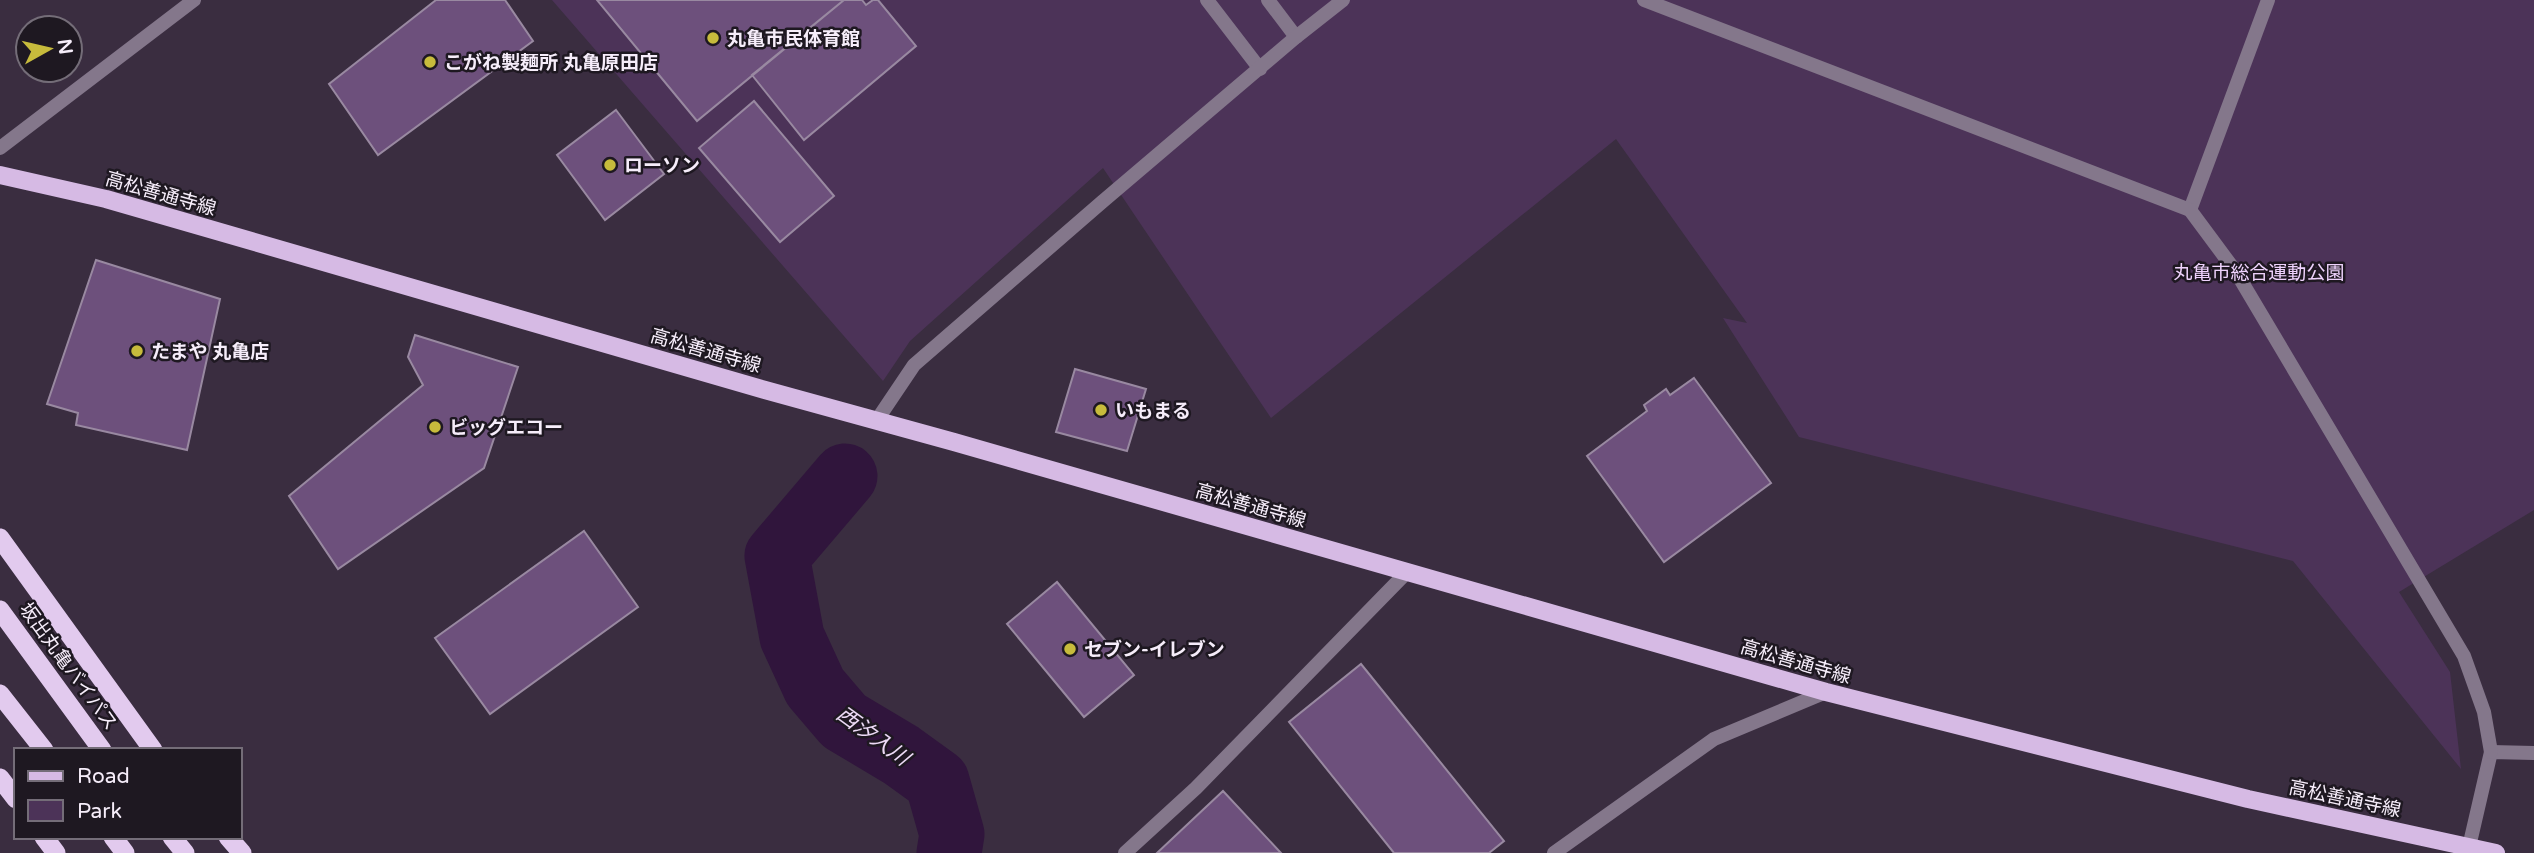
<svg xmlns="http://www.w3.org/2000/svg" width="2534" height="853" font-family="'Varela Round','Noto Sans JP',sans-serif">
<rect width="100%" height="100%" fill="#3a2d40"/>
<path fill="#4c3358" d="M552 0H2534V510L2399 592 2450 672 2461 769 2293 561 1799 437 1723 318 1747 323 1616 139 1271 418 1103 168 910 341 883 381Z"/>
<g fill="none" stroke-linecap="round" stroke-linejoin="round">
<path stroke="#30153c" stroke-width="65" d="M845 476 777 556 792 637 815 687 844 721 901 755 937 781 952 834 949 853"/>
</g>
<path fill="#6d507c" stroke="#9989a1" stroke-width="2" d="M436 0H505L533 41 378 155 329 84Z
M597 0H844L697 121Z
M844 0H862L866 5 873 0H878L916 46 804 140 752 75Z
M754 101 834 196 780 242 699 148Z
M616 110 664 174 605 220 557 155Z
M96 260 220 299 187 450 76 425 78 413 47 404Z
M415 335 518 367 484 468 338 569 289 496 423 385 408 357Z
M1075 369 1146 389 1127 451 1056 432Z
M1694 378 1771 483 1664 562 1587 456 1647 411 1644 405 1666 389 1670 395Z
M584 531 638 607 490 714 435 638Z
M1057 582 1134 675 1084 717 1007 624Z
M1361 664 1504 841 1489 853H1394L1289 722Z
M1223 791 1281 853H1157Z"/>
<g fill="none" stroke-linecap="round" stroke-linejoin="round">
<path stroke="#84778b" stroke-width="14" d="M1207 0 1260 69
M2190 210 2268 0
M1554 853 1714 739 1826 692"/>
<path stroke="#84778b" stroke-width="14" d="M1268 0 1296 37
M0 148 194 0
M2469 847 2491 752 2534 753
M1125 853 1196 788 1407 572"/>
<path stroke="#84778b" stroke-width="14" d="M1644 0 2190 210 2236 272 2464 656 2484 712 2491 752
M877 420 914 365 1102 202 1296 37 1343 0"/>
<path stroke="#d6bae4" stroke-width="18" d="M0 175 106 199 765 390 954 442 1826 692 2248 799 2496 853"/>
<path stroke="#e2caee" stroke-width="19" d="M0 538 153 750
M0 610 102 750
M0 694 44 750
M0 778 16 799
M44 837 56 853
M113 837 125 853
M172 837 185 853
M228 837 242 853"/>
</g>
<g fill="#c7bb3c" stroke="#1e1821" stroke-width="2.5">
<circle cx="713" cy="38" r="7"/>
<circle cx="430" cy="62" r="7"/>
<circle cx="610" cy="165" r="7"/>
<circle cx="137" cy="351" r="7"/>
<circle cx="1101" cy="410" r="7"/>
<circle cx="435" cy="427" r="7"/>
<circle cx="1070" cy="649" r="7"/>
</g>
<g text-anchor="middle" stroke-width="5" stroke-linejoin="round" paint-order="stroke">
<g font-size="19" font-weight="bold" fill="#f6edfa" stroke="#1e1821" text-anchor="start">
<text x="727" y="45">丸亀市民体育館</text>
<text x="444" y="69">こがね製麺所 丸亀原田店</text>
<text x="624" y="172">ローソン</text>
<text x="151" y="358">たまや 丸亀店</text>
<text x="1115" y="417">いもまる</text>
<text x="449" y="434">ビッグエコー</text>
<text x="1084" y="656">セブン-イレブン</text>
</g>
<g font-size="19" fill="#f6edfa" stroke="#1e1821">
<text transform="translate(161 193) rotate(16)" y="7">高松善通寺線</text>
<text transform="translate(706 350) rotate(16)" y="7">高松善通寺線</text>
<text transform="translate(1251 505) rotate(16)" y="7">高松善通寺線</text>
<text transform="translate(1796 661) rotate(16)" y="7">高松善通寺線</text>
<text transform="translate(69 666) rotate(54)" y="7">坂出丸亀バイパス</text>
<text transform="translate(2345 798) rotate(12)" y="7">高松善通寺線</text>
</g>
<g font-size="19" fill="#eed2fc" stroke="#1e1821">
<text x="2259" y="279">丸亀市総合運動公園</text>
</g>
<g font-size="21" font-style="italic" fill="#ecdaf6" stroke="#1e1821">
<text transform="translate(873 736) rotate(36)" y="7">西汐入川</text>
</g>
</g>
<rect x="14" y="748" width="228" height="91" fill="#1e1821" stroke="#746d78" stroke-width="2"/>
<rect x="28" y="771" width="35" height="10" fill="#d6bae4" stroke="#746d78" stroke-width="2"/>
<text x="77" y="783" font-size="21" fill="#f6edfa">Road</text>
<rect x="28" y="800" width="35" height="21" fill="#4c3358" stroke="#746d78" stroke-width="2"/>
<text x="77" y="818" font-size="21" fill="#f6edfa">Park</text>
<g transform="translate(49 49) rotate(82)"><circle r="33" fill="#1e1821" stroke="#746d78" stroke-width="2"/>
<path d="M0-5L12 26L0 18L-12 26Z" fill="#c7bb3c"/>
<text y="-10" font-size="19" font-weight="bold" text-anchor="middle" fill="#f6edfa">N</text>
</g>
</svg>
